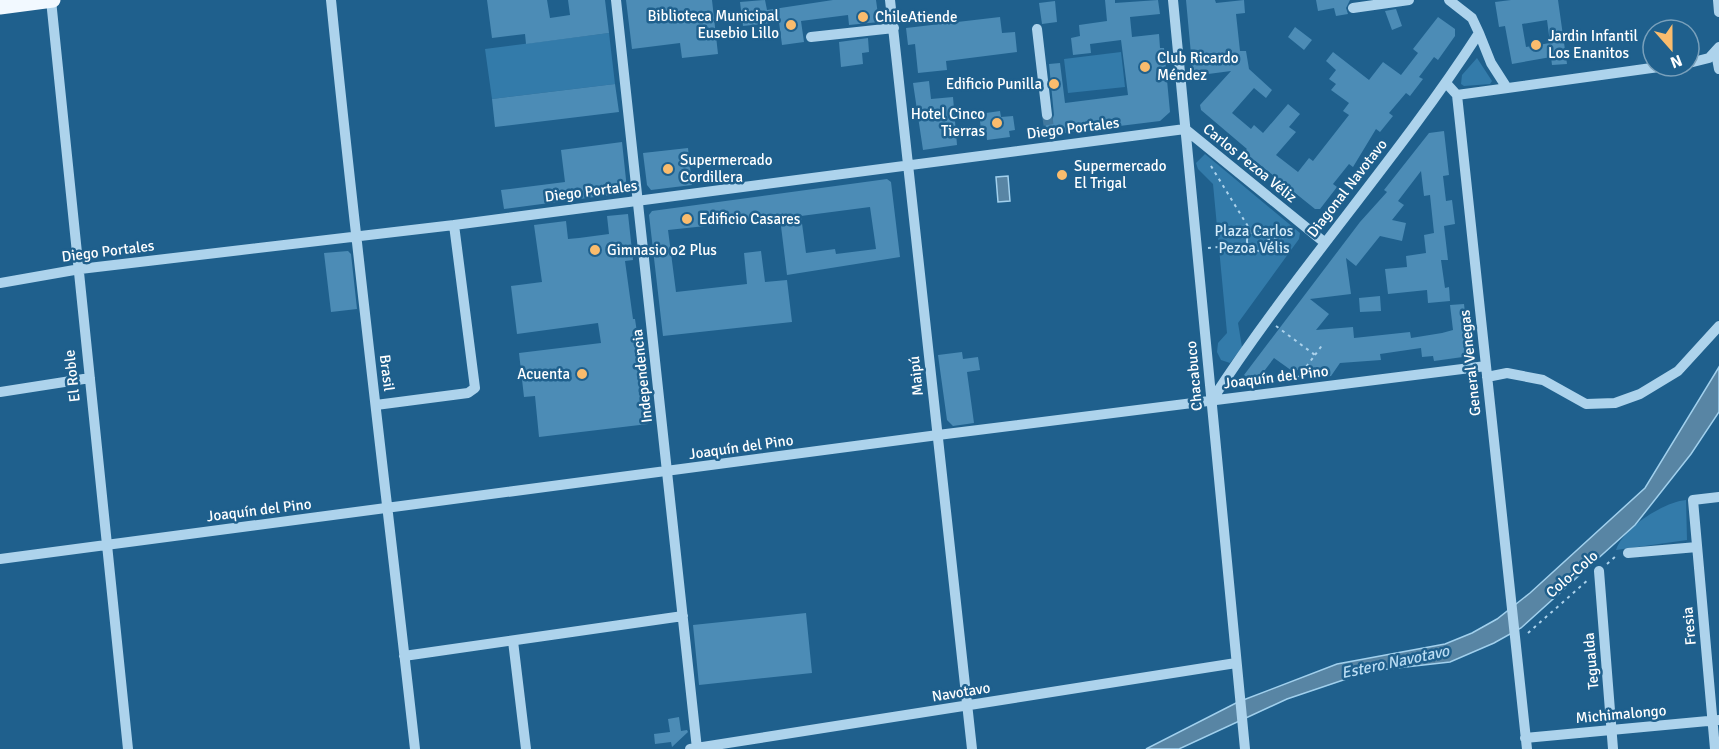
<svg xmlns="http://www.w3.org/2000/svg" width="1719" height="749" font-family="Signika,sans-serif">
<rect width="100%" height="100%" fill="#1f608d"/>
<path fill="#337baa" d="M609 33 615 84 492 99 485 49Z
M1121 52 1125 87 1068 93 1064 59Z
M1477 58 1492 81 1490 84 1464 86 1461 84 1462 75Z
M1205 154 1300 233 1299 239 1238 323 1242 347 1230 363 1221 360 1217 352 1218 343 1227 333 1213 184 1198 169 1196 163Z
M1686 500 1687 540 1616 550C1624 527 1664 502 1686 500Z"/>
<path fill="#5885a4" stroke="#a1d0ed" stroke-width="1.5" d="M1008 176 1010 201 998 202 996 177Z
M1719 367V412L1691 454 1635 525 1521 628 1494 643 1450 662 1370 671 1287 699 1179 749H1146L1238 702 1337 664 1445 644 1472 633 1497 619 1530 593 1645 488Z"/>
<path fill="#4c8cb6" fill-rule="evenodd" d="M487 0H547L550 18 570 15 568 0H605L609 33 526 44 525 34 492 38Z
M626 0H712L718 54 682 58 680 43 632 49Z
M765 0 767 10 833 0H876L879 22 849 25 848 15 801 21 804 42 782 45 779 22 743 26 740 2Z
M1105 0H1115V3L1158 0 1160 14 1130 17 1132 37 1159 34 1160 48H1164L1170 112 1160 121 1047 135 1045 122 1052 121 1054 115 1049 64 1060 63 1065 103 1128 95 1121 40 1090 44 1091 53 1073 55 1071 38 1080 36 1079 25 1107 21Z
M1186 0H1215L1216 3 1244 0 1245 13 1236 14 1240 51H1246L1249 69 1272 90 1266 98 1254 88 1232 113 1251 129 1254 125 1263 133 1288 104 1300 114 1289 127 1296 132 1276 155 1298 172 1309 158 1313 161 1349 115 1343 111 1349 103 1331 90 1336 84 1329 79 1336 70 1326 61 1333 52 1369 80 1383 62 1401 75 1418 53 1413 49 1438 17 1455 29V36L1438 60 1434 57 1419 77 1423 79 1410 96 1406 93 1389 113 1393 116 1380 132 1376 129 1353 167 1349 164 1333 184 1337 187 1320 209H1315L1244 152 1247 149 1201 110 1200 105 1231 71 1193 76Z
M1316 0H1350L1346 8 1348 14 1336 16 1334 8 1318 11Z
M1511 0H1558L1567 64 1552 65 1551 57 1512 64 1505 26 1499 27 1495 2ZM1547 20 1550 43 1526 47 1522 24Z
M1055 1 1057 22 1042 24 1039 3Z
M1396 9 1402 26 1392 30 1385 11Z
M1000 17 1002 33 1015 32 1017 52 946 61 947 70 918 73 915 44 908 45 906 28Z
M1295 27 1312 40 1304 50 1288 37Z
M868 38 869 52 862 53 863 64 841 67 839 42Z
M929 81 931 99 953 97 957 145 923 150 913 83Z
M615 84 619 112 495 127 492 99Z
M1000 111 1001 117 1013 116 1015 130 1009 131 1010 137 987 140 986 129H981L979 114Z
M1444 131 1449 175 1443 176 1446 201 1452 200 1455 224 1444 226 1448 260H1441L1445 288 1449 287 1450 301 1428 303 1427 290 1388 294 1385 269 1407 267 1406 256 1426 253 1424 235 1434 233 1430 195 1424 196 1421 171 1398 201 1404 205 1392 220 1406 223 1402 241 1380 236 1356 266 1346 258 1351 294 1310 299 1329 314 1316 330 1353 327 1354 338 1410 332 1411 338 1442 333 1453 330 1450 305 1464 304 1470 356 1434 361 1433 356 1422 357 1421 348 1380 354 1381 360 1340 363 1331 376 1313 379 1299 368 1295 373 1274 358 1255 383 1244 375 1360 222 1387 192 1384 190 1429 133Z
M622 142 627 189 625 193 504 209 501 190 565 182 561 150Z
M688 148 692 185 651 190 647 185 643 153Z
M887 179 891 182 900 257 787 275 780 218 668 230 676 292 747 284 744 253 761 251 765 282 787 280 792 322 663 336 649 215 652 211ZM870 207 876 249 836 254 835 249 806 253 801 216Z
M628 214 633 260 625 261 633 319H635L638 339 648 424 539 437 535 396 524 397 519 353 601 343 598 323 517 334 511 286 542 282 534 225 566 221 568 239 579 238 609 234 607 216Z
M348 251 351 254 357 309 331 312 324 253Z
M1380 296 1381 311 1360 312 1359 298Z
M962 352 963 359 978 357 980 370 967 372 974 423 953 426 947 420 938 355Z
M806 613 812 673 699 685 693 625Z
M679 717 681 731 687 730 688 732 672 747 671 742 655 744 654 734 670 732 668 719Z"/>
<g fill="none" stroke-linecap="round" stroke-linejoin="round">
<path stroke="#41789e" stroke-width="10" stroke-dasharray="10 5" stroke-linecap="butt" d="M1047 115 1050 134"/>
<path stroke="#add3ec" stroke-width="2" stroke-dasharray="3 4.5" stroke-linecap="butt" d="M1211 166 1252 233
M1247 241a10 10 0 1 1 20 0a10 10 0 1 1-20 0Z
M1267 240 1296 235
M1208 248 1247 244
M1276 326 1315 355 1297 379
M1315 355 1323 344
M1607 564 1616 556
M1528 633 1589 579"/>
<path stroke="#add3ec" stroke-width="10" d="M51 0 128 749
M331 0C356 250 387 499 415 749
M616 0 697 749
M890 0 972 749
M1173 0 1245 749
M1718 0 1719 12
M1353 8 1409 0
M1037 29 1047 115
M1479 33 1491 63 1507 88
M811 37 894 28
M1716 53 1719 69
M1689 63 1709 58 1719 47
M1447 84 1457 95 1527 749
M1457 95 1666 66
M0 283 80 269 454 225 1185 129 1324 242
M1487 377 1507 373 1543 380 1586 404 1615 403 1640 394 1678 371 1719 326
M0 392 90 378
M1212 400C1294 273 1397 160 1479 33L1472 18 1449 0
M376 405 468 393 475 388 454 225
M1628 553 1697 547
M0 559 938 435 1486 366
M1599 571 1613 749
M513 641 526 749
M404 656 683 616
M1525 738 1719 720
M690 749 1236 663
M1715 749 1693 500 1719 497"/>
<path stroke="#f2f9ff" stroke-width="15" d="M0 7 53 0"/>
</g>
<g fill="#fabc6d" stroke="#1f608d" stroke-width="2">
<circle cx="863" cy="17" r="6"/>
<circle cx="791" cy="25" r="6"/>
<circle cx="1536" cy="45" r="6"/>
<circle cx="1145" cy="67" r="6"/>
<circle cx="1054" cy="84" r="6"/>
<circle cx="997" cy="123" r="6"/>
<circle cx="668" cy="169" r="6"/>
<circle cx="1062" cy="175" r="6"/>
<circle cx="687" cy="219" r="6"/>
<circle cx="595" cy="250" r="6"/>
<circle cx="582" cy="374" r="6"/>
</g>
<g text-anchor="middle" stroke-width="5" stroke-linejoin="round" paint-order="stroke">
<g font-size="15" fill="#fff" stroke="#1f608d" text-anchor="start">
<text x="779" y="21" text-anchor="end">Biblioteca Municipal<tspan x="779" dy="17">Eusebio Lillo</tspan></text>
<text x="875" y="22">ChileAtiende</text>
<text x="1548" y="41">Jardin Infantil<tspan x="1548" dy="17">Los Enanitos</tspan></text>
<text x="1157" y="63">Club Ricardo<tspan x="1157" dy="17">Méndez</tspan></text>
<text x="1042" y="89" text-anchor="end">Edificio Punilla</text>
<text x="985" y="119" text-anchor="end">Hotel Cinco<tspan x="985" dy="17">Tierras</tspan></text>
<text x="680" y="165">Supermercado<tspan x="680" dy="17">Cordillera</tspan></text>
<text x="1074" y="171">Supermercado<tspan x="1074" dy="17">El Trigal</tspan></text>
<text x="699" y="224">Edificio Casares</text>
<text x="607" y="255">Gimnasio o2 Plus</text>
<text x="570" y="379" text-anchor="end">Acuenta</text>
</g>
<g font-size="15" fill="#fff" stroke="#1f608d">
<text transform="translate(1073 128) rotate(-7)" y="5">Diego Portales</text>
<text transform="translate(1250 163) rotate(39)" y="5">Carlos Pezoa Véliz</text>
<text transform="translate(1347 188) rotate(-52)" y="5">Diagonal Navotavo</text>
<text transform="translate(591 191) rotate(-7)" y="5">Diego Portales</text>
<text transform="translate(108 251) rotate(-7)" y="5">Diego Portales</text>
<text transform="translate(1470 363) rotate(-96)" y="5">General Venegas</text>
<text transform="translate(387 373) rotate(83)" y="5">Brasil</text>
<text transform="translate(72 376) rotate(-96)" y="5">El Roble</text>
<text transform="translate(642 376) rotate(-96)" y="5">Independencia</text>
<text transform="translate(916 376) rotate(-96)" y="5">Maipú</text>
<text transform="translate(1194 376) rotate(-95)" y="5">Chacabuco</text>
<text transform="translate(1276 377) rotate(-7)" y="5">Joaquín del Pino</text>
<text transform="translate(741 447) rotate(-8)" y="5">Joaquín del Pino</text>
<text transform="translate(259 510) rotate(-7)" y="5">Joaquín del Pino</text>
<text transform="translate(1572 574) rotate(-41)" y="5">Colo-Colo</text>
<text transform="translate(1689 626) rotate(-95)" y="5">Fresia</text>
<text transform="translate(1591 661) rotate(-95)" y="5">Tegualda</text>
<text transform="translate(961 692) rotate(-9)" y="5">Navotavo</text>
<text transform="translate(1621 714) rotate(-5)" y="5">Michimalongo</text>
</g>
<g font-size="15" fill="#d2eaf9" stroke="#1f608d">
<text x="1254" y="236">Plaza Carlos<tspan x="1254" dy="17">Pezoa Vélis</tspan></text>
</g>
<g font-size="16" font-style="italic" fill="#b9dcf3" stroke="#1f608d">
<text transform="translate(1395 661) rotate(-12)" y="6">Estero Navotavo</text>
</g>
</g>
<g transform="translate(1671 48) rotate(159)"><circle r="28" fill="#1f608d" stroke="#79a0bb" stroke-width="1.5"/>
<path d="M0-4.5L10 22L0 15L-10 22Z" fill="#fabc6d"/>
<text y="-9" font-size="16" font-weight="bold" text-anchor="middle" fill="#ffffff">N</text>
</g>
</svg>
